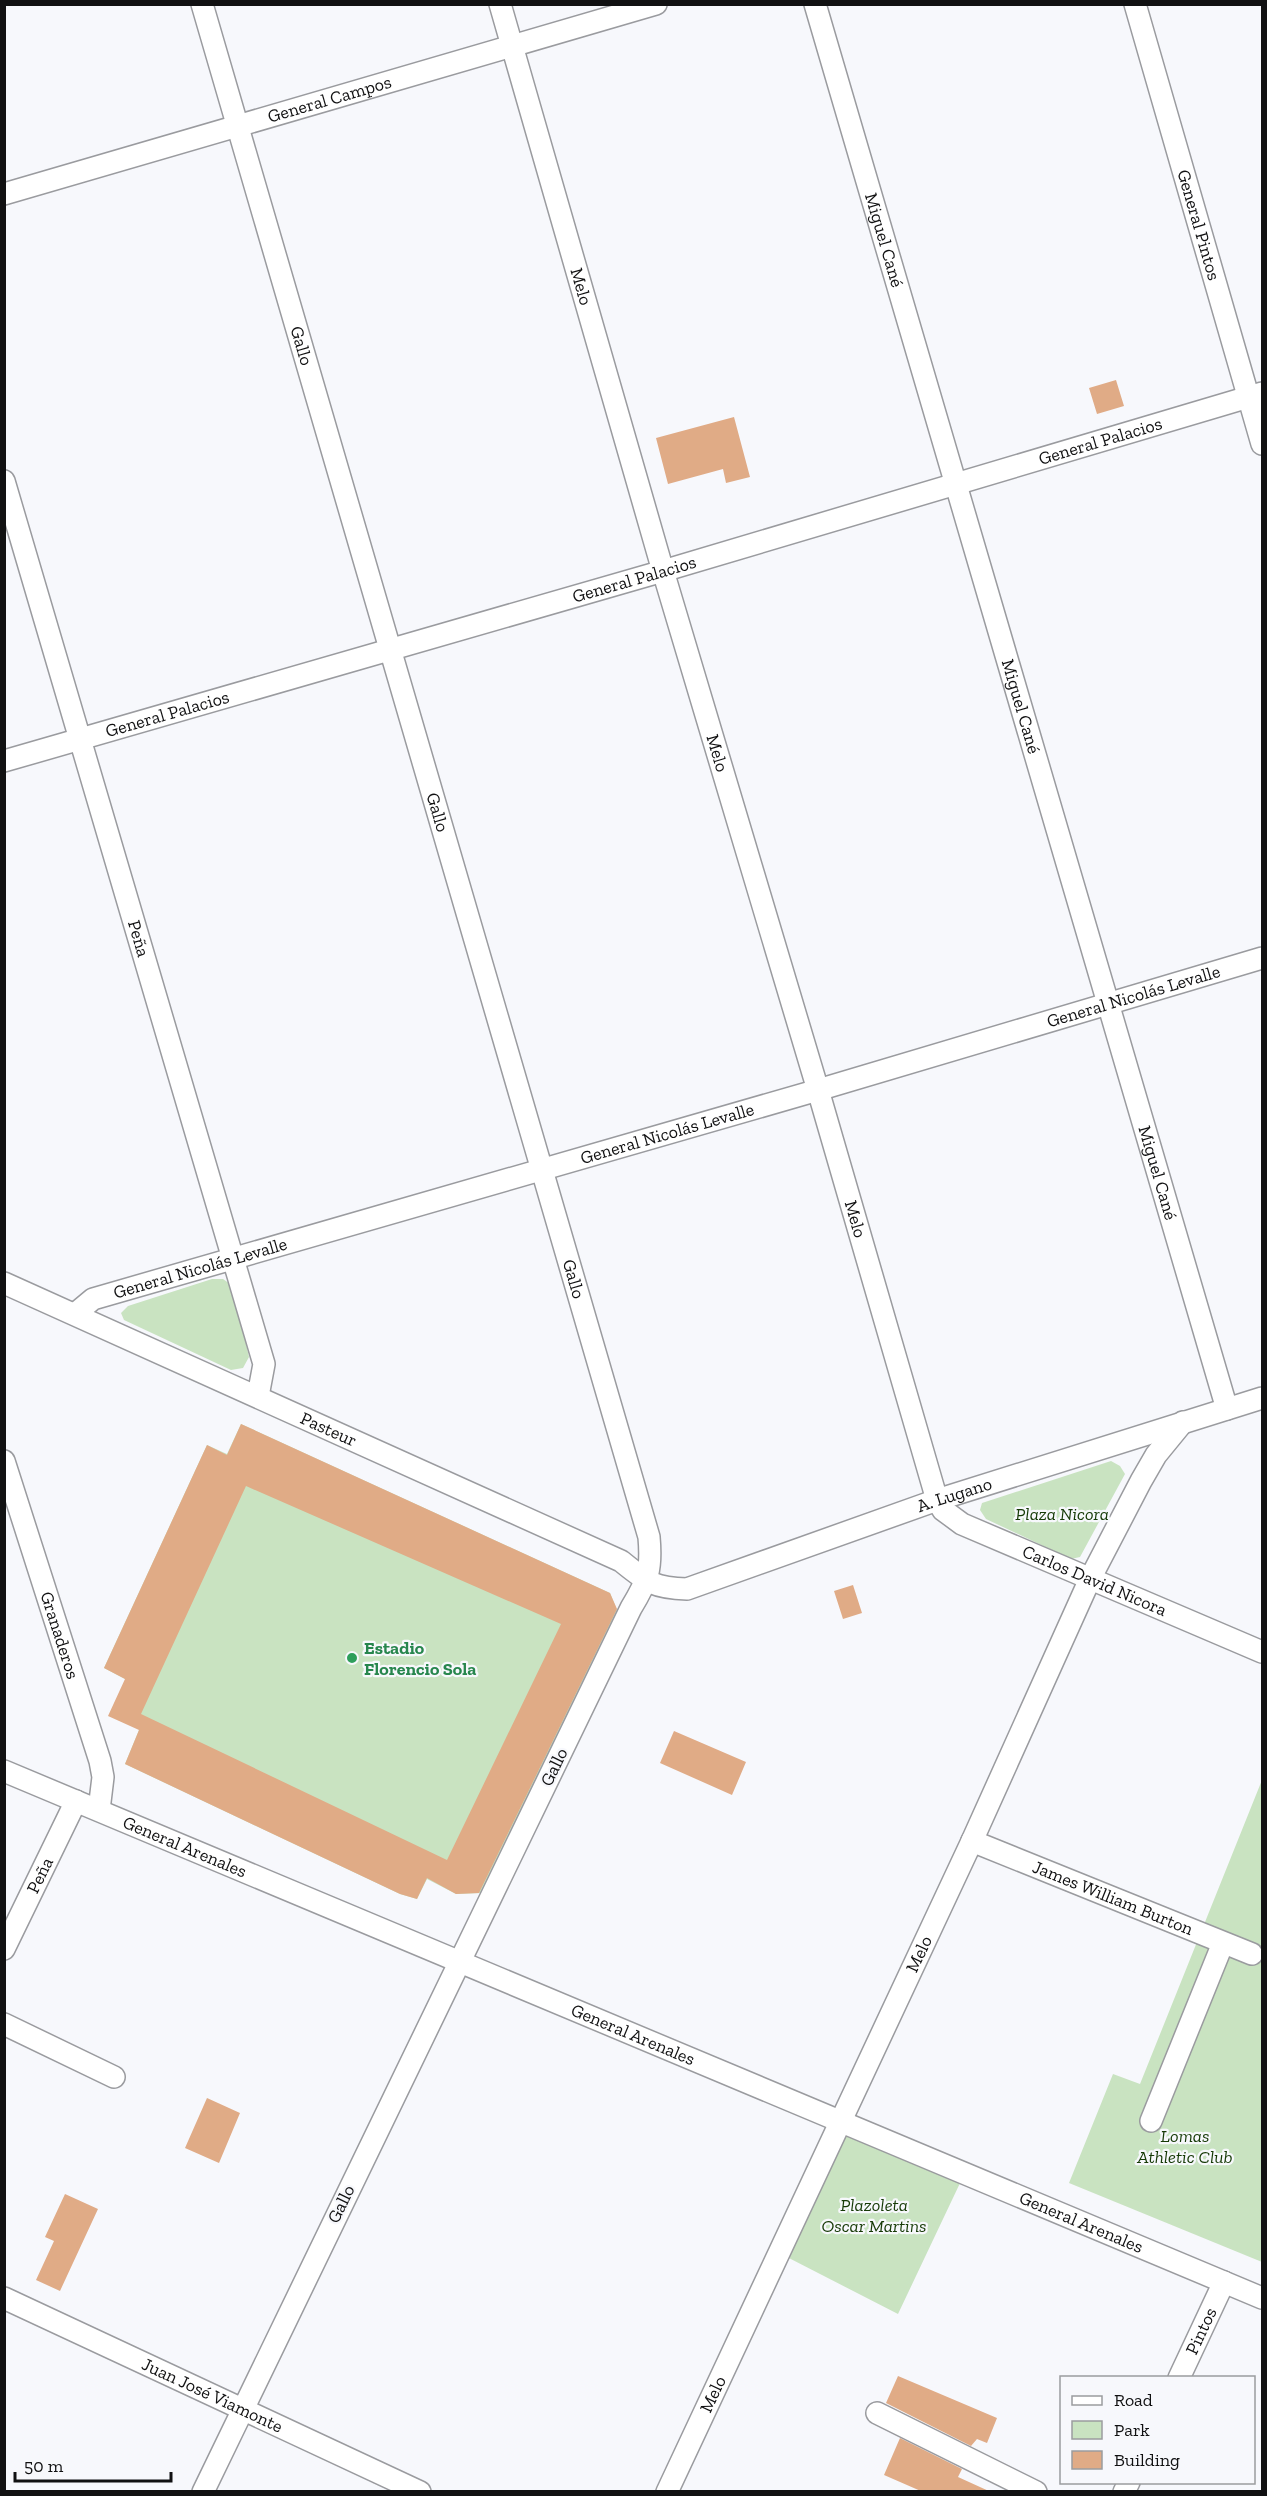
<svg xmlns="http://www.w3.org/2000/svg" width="1267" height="2496" font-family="'Zilla Slab',serif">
<rect width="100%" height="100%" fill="#f7f8fc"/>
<path fill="#c9e3c1" d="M212 1279H223L233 1286 249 1357 243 1368 231 1370 124 1320 121 1313 128 1306Z
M241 1424 610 1593 617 1610 481 1893 456 1894 427 1879 417 1899 400 1894 125 1764 139 1730 125 1679 104 1668 207 1445 227 1454Z
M1111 1461 1120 1466 1125 1474 1080 1557 1071 1559 986 1519 980 1510 982 1503Z
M1262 1780V2262L1069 2183 1113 2074 1140 2084Z
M843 2131 961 2181 898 2314 783 2255Z"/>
<path fill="#e0ab86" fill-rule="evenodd" d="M1116 380 1124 406 1097 414 1089 388Z
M734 417 750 477 726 483 723 469 668 484 656 438Z
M241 1424 610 1593 617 1609 479 1893 456 1894 427 1878 417 1899 400 1894 125 1764 139 1730 108 1716 125 1679 104 1668 207 1445 227 1455ZM246 1486 561 1624 447 1860 141 1714Z
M853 1585 862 1613 843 1619 834 1591Z
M674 1731 746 1762 732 1795 660 1763Z
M207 2098 240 2113 219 2163 185 2148Z
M65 2194 98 2209 60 2291 36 2280 54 2241 45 2237Z
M898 2376 997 2418 987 2443 977 2439 971 2446 886 2403Z
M900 2438 962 2469 958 2477 991 2492H923L884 2475Z"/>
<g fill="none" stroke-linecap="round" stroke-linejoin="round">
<defs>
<g id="minor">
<path id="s1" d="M202 4 649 1537C652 1570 648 1580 631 1608L203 2492"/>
<path id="s2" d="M500 4 663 571 818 1090 937 1500 943 1510 962 1524 1262 1652"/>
<path id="s3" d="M815 4 1227 1409"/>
<path id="s4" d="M1135 4 1262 444"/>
<path id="s5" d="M4 194 656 4"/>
<path id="s6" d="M4 481 264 1364 258 1396"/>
<path id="s7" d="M4 761 663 571 1262 393"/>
<path id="s8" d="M4 1283 621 1561C647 1582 653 1588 687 1589L937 1500 1262 1398"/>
<path id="s9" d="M75 1314 93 1299 818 1090 1262 958"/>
<path id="s10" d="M4 1461 100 1761 103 1777 99 1810"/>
<path id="s11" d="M4 1771 1262 2298"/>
<path id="s12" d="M972 1841 1252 1954"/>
<path id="s13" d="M4 1949 76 1801"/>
<path d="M4 2024 114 2077"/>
<path d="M1151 2121 1223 1943"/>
<path id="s14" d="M4 2298 420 2492"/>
<path id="s15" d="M1179 2378 1224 2282"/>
<path d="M877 2413 1036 2492"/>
<path id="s16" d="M667 2492 972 1841 1090 1579 1141 1481 1156 1455 1183 1422"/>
<path d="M1124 2492 1129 2482"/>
</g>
</defs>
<use href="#minor" stroke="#9a9b9f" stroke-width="24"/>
<use href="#minor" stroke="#fff" stroke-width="21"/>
</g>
<circle fill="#2e9e5b" stroke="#f7f8fc" stroke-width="2" cx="352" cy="1658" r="6"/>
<g text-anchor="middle" stroke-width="4.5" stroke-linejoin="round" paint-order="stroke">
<g font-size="18" fill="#111112" stroke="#f7f8fc">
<text dy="6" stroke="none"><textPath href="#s5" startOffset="339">General Campos</textPath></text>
<text dy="6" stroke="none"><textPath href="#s4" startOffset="230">General Pintos</textPath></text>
<text dy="6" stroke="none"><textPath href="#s3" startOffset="246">Miguel Cané</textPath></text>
<text dy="6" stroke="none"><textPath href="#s2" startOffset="294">Melo</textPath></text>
<text dy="6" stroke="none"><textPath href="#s1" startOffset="356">Gallo</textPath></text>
<text dy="6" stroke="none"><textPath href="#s7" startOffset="1142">General Palacios</textPath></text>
<text dy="6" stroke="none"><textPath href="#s7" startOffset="656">General Palacios</textPath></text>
<text dy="6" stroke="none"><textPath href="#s3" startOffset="732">Miguel Cané</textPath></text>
<text dy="6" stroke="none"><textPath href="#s7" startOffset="170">General Palacios</textPath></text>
<text dy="6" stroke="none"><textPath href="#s2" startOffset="780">Melo</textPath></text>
<text dy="6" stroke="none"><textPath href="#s1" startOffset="842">Gallo</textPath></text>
<text dy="6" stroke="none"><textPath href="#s6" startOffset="477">Peña</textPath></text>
<text dy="6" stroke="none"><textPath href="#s9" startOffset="1107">General Nicolás Levalle</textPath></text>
<text dy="6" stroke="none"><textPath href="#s9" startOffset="621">General Nicolás Levalle</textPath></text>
<text dy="6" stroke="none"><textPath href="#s3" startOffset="1218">Miguel Cané</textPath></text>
<text dy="6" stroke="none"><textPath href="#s2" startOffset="1266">Melo</textPath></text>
<text dy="6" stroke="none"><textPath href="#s9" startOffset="135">General Nicolás Levalle</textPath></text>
<text dy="6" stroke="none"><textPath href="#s1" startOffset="1328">Gallo</textPath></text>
<text dy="6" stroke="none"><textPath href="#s8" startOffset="356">Pasteur</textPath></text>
<text dy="6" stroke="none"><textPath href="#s8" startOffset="1034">A. Lugano</textPath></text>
<text dy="6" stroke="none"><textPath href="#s2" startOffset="1738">Carlos David Nicora</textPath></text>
<text dy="6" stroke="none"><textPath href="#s10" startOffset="183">Granaderos</textPath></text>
<text transform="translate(554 1767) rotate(-64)" y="6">Gallo</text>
<text dy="6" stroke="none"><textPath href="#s11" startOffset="196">General Arenales</textPath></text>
<text dy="6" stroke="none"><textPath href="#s13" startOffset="82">Peña</textPath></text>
<text dy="6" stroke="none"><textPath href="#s12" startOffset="152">James William Burton</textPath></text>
<text dy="6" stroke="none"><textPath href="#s16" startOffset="594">Melo</textPath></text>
<text dy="6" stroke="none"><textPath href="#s11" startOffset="682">General Arenales</textPath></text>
<text transform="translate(341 2204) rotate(-64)" y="6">Gallo</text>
<text dy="6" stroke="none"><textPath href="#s11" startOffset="1168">General Arenales</textPath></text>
<text dy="6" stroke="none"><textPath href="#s15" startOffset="52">Pintos</textPath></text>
<text dy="6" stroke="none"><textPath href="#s14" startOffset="230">Juan José Viamonte</textPath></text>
<text dy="6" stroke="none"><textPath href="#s16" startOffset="108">Melo</textPath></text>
</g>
<g font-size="18" font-style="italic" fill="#163a06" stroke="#f7f8fc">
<text x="1062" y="1520">Plaza Nicora</text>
<text x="1185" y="2142">Lomas<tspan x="1185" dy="21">Athletic Club</tspan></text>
<text x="874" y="2211">Plazoleta<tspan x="874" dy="21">Oscar Martins</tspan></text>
</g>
<g font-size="18" font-weight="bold" fill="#27864d" stroke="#f7f8fc" text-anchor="start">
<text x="364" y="1654">Estadio<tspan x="364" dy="21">Florencio Sola</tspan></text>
</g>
</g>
<rect width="1267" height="2496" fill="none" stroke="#111112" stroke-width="12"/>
<rect x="1060" y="2376" width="195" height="108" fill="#f7f8fc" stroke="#9b9c9e" stroke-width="1.5"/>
<rect x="1072" y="2396" width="30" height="9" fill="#ffffff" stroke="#9b9c9e" stroke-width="1.5"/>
<text x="1114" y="2406" font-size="18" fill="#111112">Road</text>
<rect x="1072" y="2421" width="30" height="18" fill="#c9e3c1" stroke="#9b9c9e" stroke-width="1.5"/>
<text x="1114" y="2436" font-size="18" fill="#111112">Park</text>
<rect x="1072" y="2451" width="30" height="18" fill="#e0ab86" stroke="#9b9c9e" stroke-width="1.5"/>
<text x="1114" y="2466" font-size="18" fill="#111112">Building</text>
<path d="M15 2472v9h156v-9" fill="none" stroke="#111112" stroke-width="3"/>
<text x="24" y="2472" font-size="18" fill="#111112" stroke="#f7f8fc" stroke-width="4.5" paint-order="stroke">50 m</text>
</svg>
